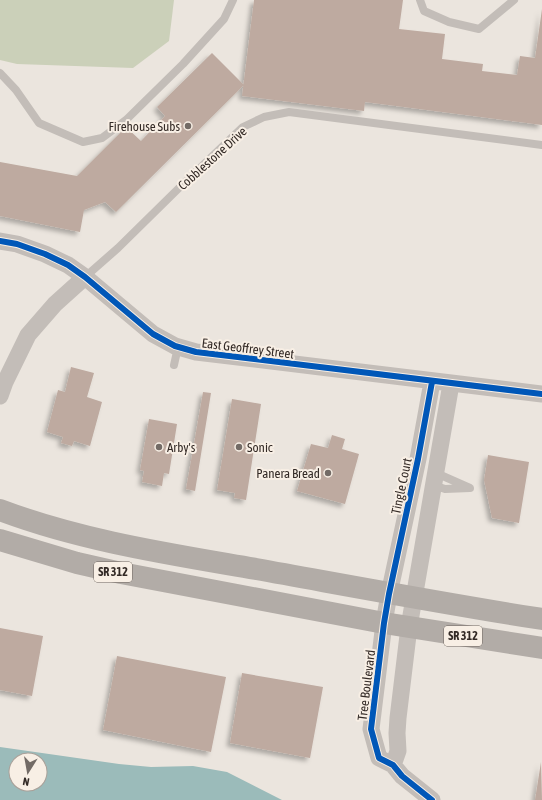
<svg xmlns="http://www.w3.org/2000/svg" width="542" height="800" font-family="'Asap Condensed',sans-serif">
<defs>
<filter id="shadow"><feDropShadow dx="-3.5" dy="3.5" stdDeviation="2" flood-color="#0004"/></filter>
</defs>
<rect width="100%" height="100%" fill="#ebe5de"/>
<path fill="#cbd0b9" d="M0 0H174L169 41 133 68 17 64 0 60Z"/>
<path fill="#9bbbba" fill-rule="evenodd" d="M0 747 119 764 151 767 193 766 227 772 282 800H0ZM16 760H40V784H16Z"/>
<path fill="#beaaa0" filter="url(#shadow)" d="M254 0H403L399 29 445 34 442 59 483 64 482 71 517 75 520 56 535 58 542 9V125L365 102 364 111 242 96Z
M212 53 244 85 116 212 105 202 84 210 80 232 0 216V162L77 176 126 127 141 141 165 116 157 107Z
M71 367 94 373 87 397 102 402 90 446 74 441 72 446 61 443 63 437 47 432 58 390 65 392Z
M203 392 211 393 195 491 186 489Z
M232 399 261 404 246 500 234 498 235 493 217 490Z
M149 419 177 424 169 474 164 473 162 486 142 482 144 471 140 470Z
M332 435 345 439 342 449 359 454 345 504 297 491 311 444 328 448Z
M488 455 529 462 519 523 492 518 484 480Z
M0 628 43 636 32 696 0 690Z
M117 656 226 677 211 752 103 730Z
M242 673 323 687 310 758 230 743Z
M541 762 542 800H535Z"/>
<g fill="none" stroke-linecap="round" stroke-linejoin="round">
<path stroke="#c3bdb8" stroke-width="8" d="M420 0 424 11 449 22 479 29 514 0
M0 73 16 90 39 123 83 142 102 138 126 120 183 64 224 19 233 0
M85 277 118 248 180 187 243 127 264 117 289 112 542 145
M174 365 178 347
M433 485 445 489 470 488 436 473"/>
<path stroke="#c3bdb8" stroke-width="17" d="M0 241 17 244 45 254 68 265 85 277 153 334 175 346 196 352 542 394
M432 382 418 459 389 594 384 623 371 729 379 758 393 765 402 776 432 800
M0 396 5 382 28 335 55 304 85 277
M393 765 398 751 397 733 398 718 409 627 451 384"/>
<path stroke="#b2aca7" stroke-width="22" d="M0 510C82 541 170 554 256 569 351 586 446 604 542 619
M0 540 77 563 121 573 384 623 542 648"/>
<defs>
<path id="cycleway" d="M0 241 17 244 45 254 68 265 85 277 153 334 175 346 196 352 542 394
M432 382 418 459 389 594 384 623 371 729 379 758 393 765 402 776 432 800"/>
</defs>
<use href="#cycleway" stroke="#f8efe5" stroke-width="8"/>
<use href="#cycleway" stroke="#0057b8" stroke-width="6"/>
</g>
<g fill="#736b66" stroke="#f8efe5" stroke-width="1.5">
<circle cx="188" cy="126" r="4"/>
<circle cx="159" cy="447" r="4"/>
<circle cx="239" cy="447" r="4"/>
<circle cx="328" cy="473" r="4"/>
</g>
<g text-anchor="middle" stroke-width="4" stroke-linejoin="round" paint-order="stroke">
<g fill="#f8efe5" stroke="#6e655f" stroke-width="1">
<rect x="94" y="562" width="38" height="20" rx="3"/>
<rect x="444" y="626" width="38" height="20" rx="3"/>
</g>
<g font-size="12" font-weight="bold" fill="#332a26">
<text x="113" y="576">SR 312</text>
<text x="463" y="640">SR 312</text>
</g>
<g font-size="13" fill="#332a26" stroke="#f8efe5" text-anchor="end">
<text x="180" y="131">Firehouse Subs</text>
<text x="167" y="452" text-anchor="start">Arby's</text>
<text x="247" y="452" text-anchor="start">Sonic</text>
<text x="320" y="478">Panera Bread</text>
</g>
<g font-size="13" fill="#332a26" stroke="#f8efe5">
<text transform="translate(212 158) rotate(-42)" y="5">Cobblestone Drive</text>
<text transform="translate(248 348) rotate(7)" y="5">East Geoffrey Street</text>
<text transform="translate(401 486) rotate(-78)" y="5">Tingle Court</text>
<text transform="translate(366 685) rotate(-83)" y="5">Tree Boulevard</text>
</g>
</g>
<g transform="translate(28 772) rotate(191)"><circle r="19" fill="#f8efe5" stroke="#a9a099"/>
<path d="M0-3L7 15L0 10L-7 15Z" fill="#736b66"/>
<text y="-6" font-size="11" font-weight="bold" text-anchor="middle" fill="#332a26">N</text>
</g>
</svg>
